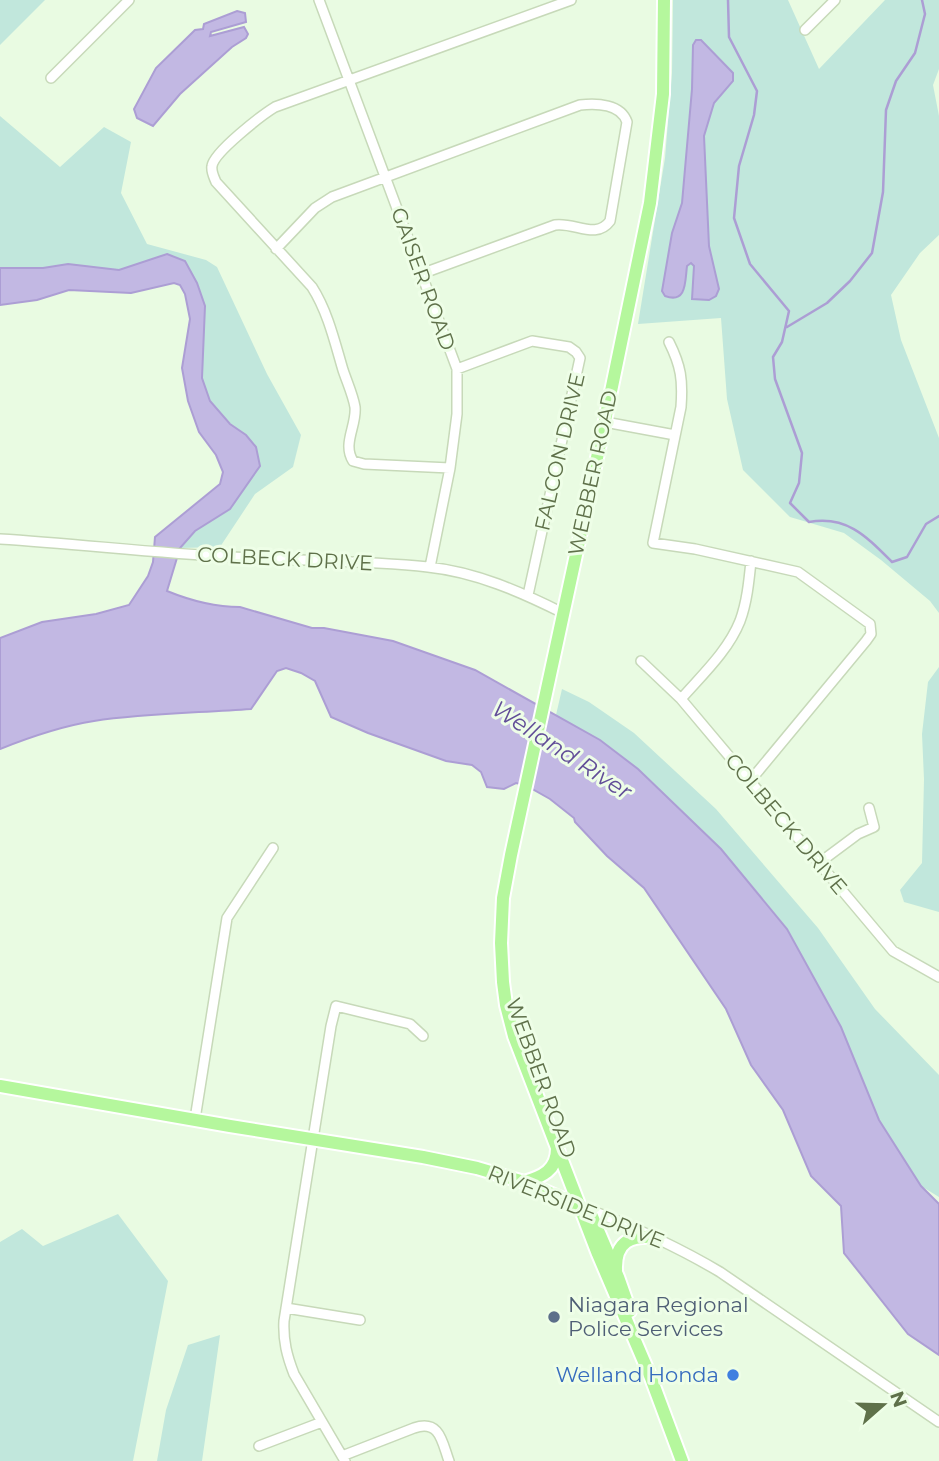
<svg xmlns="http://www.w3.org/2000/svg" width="939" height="1461" font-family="Montserrat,sans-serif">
<rect width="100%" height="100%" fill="#e9fbe2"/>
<path fill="#c1e7dc" d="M0 0H45L0 45Z
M673 0H788L819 69 885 0H939V69L933 85 939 116V235L920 253 891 295 901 340 939 438V613L930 601 881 560 844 533 790 517 743 470 727 399 721 318 638 324 665 158 672 73Z
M0 116 60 167 104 127 131 142 121 193 147 244 206 260 217 267 267 374 301 435 293 467 255 494 220 547 180 548 195 531 230 509 246 435 231 424 210 401 202 378 205 307 167 254 119 270 68 264 43 268H0Z
M939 667V912L904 902 900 890 922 863 924 779 922 734 928 682Z
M562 689 589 702 634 733 716 809 818 928 875 1009 939 1075V1197L921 1186 879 1120 841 1027 787 928 721 849 638 769 600 740 556 715Z
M118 1214 168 1281 133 1461H0V1242L22 1229 43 1246Z
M220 1335 202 1461H157L166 1410 188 1345Z"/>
<path fill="#c2b8e3" stroke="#ac9ed4" stroke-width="2" d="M237 11 245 13 246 22 211 32 210 36 244 27 248 34 246 38 232 47 180 94 153 126 137 118 134 109 156 68 195 30 203 29 204 24Z
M696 40H701L733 73V81L714 103 704 136 709 246 719 289 716 296 709 300 692 299 694 266 691 263 687 266C685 281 687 304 665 296L662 291 672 233 682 203 692 89 693 45Z
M167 254 185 261 197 283 205 306 202 378 210 401 230 424 246 435 256 447 260 466 230 509 195 531 180 548 167 591C189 600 216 607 240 607L312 628H324L393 641 475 670 600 740 638 769 721 849 787 929 841 1027 879 1120 921 1186 939 1204V1355L908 1334 844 1253 841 1206 811 1176 783 1110 751 1065 726 1009 644 888 607 856 575 822 574 818 550 799 525 785 516 783 504 789 487 787 481 772 472 765 446 761 368 733 331 717 315 681 301 673 286 668 277 671 251 709C198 713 146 713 94 721 62 726 30 737 0 749V638L42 622 96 614 129 605 148 576 153 562 155 537 220 484 223 472 216 455 199 432 188 401 182 368 190 319 185 294 180 285 174 283 131 293 69 290 37 300 0 305V268H43L68 264 119 270Z"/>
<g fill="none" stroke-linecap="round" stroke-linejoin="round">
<path stroke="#ac9ed4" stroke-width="2.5" d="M728 0 729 37 757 91 754 115 739 166 734 218 750 264 789 311 782 342 773 357 775 379 802 453 799 483 790 503 809 522C847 515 867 537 892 562L907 557 926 524 939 516
M787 327 827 303 850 281 872 253 883 192 886 110 896 81 915 53 925 14 922 0"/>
<defs>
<path id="minor" d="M319 0 457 369V414L450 468 430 567
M805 30 835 0
M51 78 129 0
M276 249 315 208 332 197 580 105C597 103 621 104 627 122L610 221C596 240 575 222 555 225L421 274
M669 342C681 366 683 380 681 407L653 543 695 549 798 572 870 624 871 634 866 641 750 781
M457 369 532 341 569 347 576 352 580 358 528 595
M605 422 675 435
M450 468 364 464 353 461C342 444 357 425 355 407 353 395 347 382 343 370 335 343 328 312 312 287L216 182C214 177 211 172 212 166 214 152 262 115 275 107L571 0
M0 539C78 544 155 553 232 557 298 561 363 560 428 567 476 572 521 592 563 613
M641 661 681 699 893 951 939 977
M681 699C702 675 728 651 740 621 747 602 749 581 751 561
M819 863 858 834 874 827 869 808
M195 1119 227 918 273 848
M588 1209C634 1227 678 1247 720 1272L939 1422
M286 1308 360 1320
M259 1446 322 1422
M342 1456 414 1428C440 1419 442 1442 449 1461
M345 1461 294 1374C287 1356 283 1341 284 1321L331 1026 336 1006 410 1024 423 1036"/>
<path id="major" d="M664 0 663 94 650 203 603 430 511 855 503 898 501 943 503 982 506 1005 514 1036 598 1254 651 1378 682 1461
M0 1086 230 1126 423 1157 477 1168 524 1182 580 1206
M524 1182C542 1177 557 1170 557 1149
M591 1214 618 1277 630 1311
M616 1270C615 1241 631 1235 656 1237"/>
</defs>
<use href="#minor" stroke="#c7d9b9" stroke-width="12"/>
<use href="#major" stroke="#fff" stroke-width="16"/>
<use href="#minor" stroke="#fff" stroke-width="9"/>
<use href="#major" stroke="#b5f79d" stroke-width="12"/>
</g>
<circle fill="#5c6f8a" stroke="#eefee7" stroke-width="2.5" cx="554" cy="1317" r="7"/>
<circle fill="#3f7fe0" stroke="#eefee7" stroke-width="2.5" cx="733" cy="1375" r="7"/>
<g text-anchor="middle" stroke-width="6" stroke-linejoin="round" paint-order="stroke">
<g font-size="21" fill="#5f714a" stroke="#eefee7">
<text transform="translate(423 279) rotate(70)" y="7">GAISER ROAD</text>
<text transform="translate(560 452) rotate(-77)" y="7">FALCON DRIVE</text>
<text transform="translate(593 473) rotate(-78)" y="7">WEBBER ROAD</text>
<text transform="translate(285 559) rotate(3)" y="7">COLBECK DRIVE</text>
<text transform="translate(786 824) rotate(50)" y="7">COLBECK DRIVE</text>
<text transform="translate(541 1078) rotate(70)" y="7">WEBBER ROAD</text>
<text transform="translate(576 1207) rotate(22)" y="7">RIVERSIDE DRIVE</text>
</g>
<g font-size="21" fill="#4e5e75" stroke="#eefee7" text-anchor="start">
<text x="568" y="1312">Niagara Regional<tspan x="568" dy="24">Police Services</tspan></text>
</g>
<g font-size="21" fill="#366cbe" stroke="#eefee7" text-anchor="end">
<text x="719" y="1382">Welland Honda</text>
</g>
<g font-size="23" font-style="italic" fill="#624e98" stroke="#eefee7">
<text transform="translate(562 750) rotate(33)" y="8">Welland River</text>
</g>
</g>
<g transform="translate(883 1405) rotate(70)" stroke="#eefee7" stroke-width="5" paint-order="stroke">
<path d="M0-5L12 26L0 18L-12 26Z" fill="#5f714a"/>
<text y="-10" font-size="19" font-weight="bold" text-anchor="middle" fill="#5f714a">N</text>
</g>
</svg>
